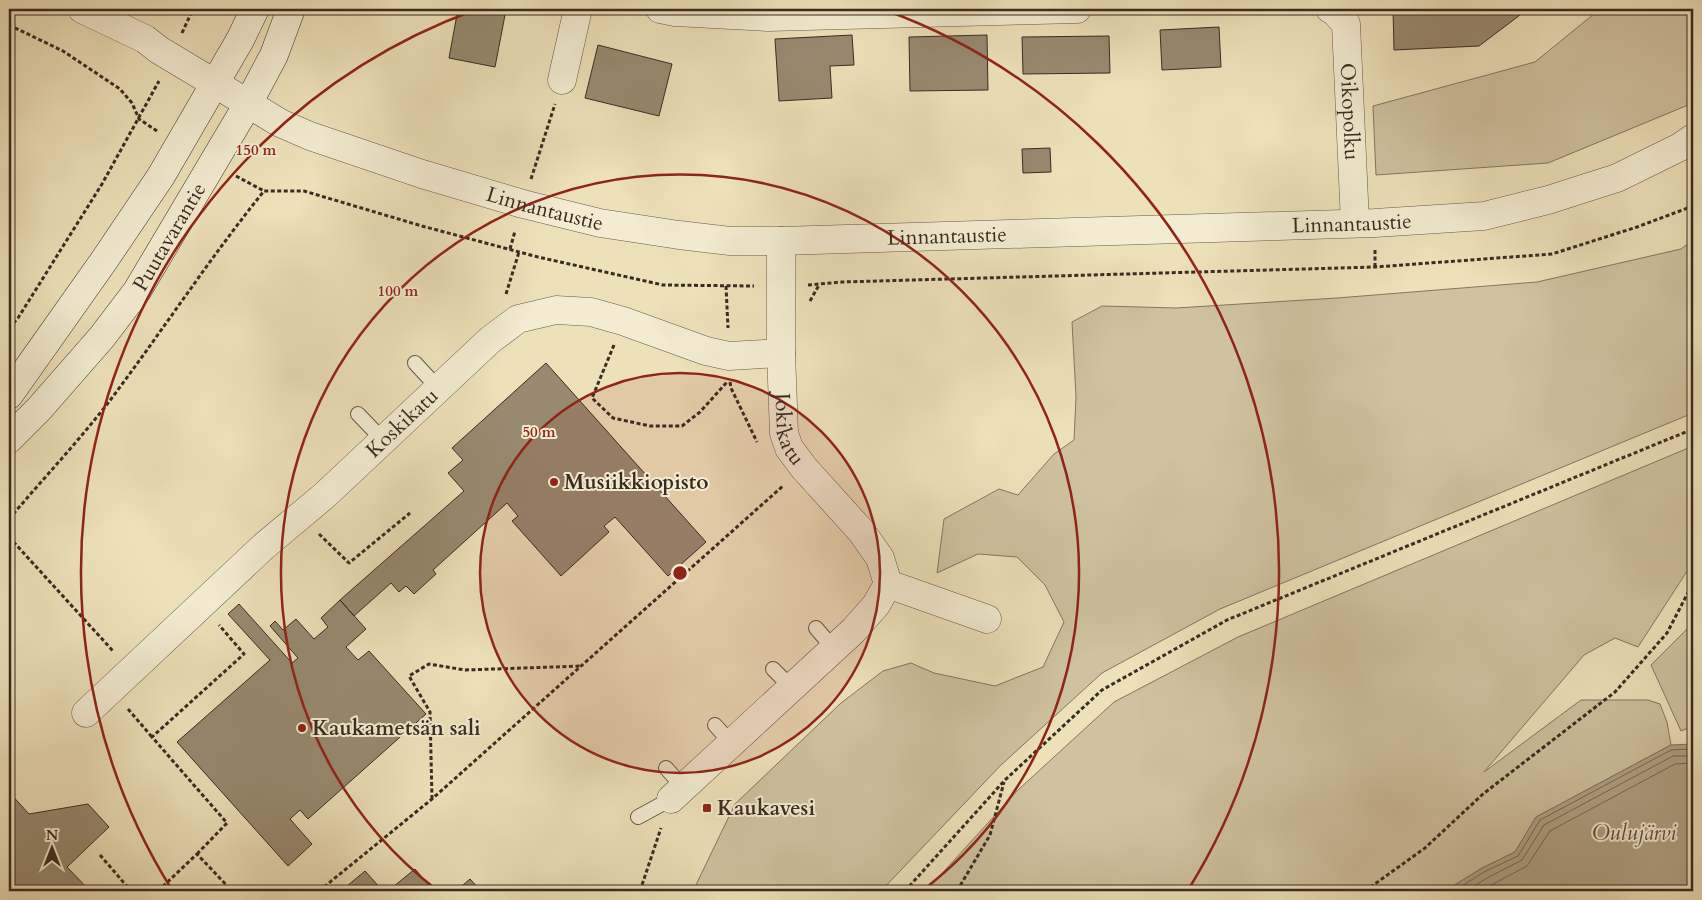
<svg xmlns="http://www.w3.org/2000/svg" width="1702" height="900" font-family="Cardo,serif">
<rect width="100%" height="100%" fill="#ede1ba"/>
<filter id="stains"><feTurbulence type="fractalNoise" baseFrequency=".004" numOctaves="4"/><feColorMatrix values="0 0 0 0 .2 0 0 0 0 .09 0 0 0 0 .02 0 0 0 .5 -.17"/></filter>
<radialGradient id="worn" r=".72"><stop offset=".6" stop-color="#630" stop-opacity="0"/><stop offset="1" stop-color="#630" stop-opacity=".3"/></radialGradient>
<path fill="#cfc2a0" stroke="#847661" d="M1600 9H1693V103L1548 163 1376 175 1373 106 1535 62Z
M1693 240V413L1220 609 1102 673 1001 765 881 891H693L735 804 841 703 883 671 911 663 934 673 995 686 1043 667 1064 622 1045 585 1017 557 978 554 937 573 944 519 999 489 1018 495 1054 454 1074 440 1076 397 1072 322 1102 306 1176 308 1337 298 1537 282 1681 249Z
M1693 446V562L1638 647 1615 638 1584 655 1484 772 1581 700H1648L1660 704 1667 722 1671 745 1536 817 1515 852 1482 868 1445 891H926L1018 790 1114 702 1238 637Z
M1693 623V726L1681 731 1651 665Z"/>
<path fill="#b0a386" stroke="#81735e" d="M1693 744V891H1445L1482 868 1515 852 1536 817 1671 745Z"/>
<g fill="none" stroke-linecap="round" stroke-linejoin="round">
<path stroke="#756754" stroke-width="1" d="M1454 891 1484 872 1518 856 1540 820 1671 750 1693 749
M1466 891 1487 878 1522 860 1544 825 1673 756H1693
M1480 891 1527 866 1550 831 1675 764 1693 763"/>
</g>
<path fill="#978a71" stroke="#3a2b22" d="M458 9H472L505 15 495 67 449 58Z
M1393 9H1528L1479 46 1394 50Z
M1219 27 1221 67 1162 70 1160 30Z
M852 35 854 65 830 66 832 98 779 101 775 39Z
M987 35 988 90 910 91 909 37Z
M1109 36 1110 73 1023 74 1022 37Z
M598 45 672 64 659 116 585 98Z
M1050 148 1051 172 1023 173 1022 149Z
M546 363 706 542 668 576 615 517 604 526 609 532 561 576 512 521 518 516 507 503 433 570 436 574 414 594 406 586 399 592 391 583 354 616 340 600 464 491 448 473 463 460 452 448Z
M340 600 366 629 346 647 358 660 369 651 426 714 308 819 300 810 290 819 312 844 288 866 177 742 270 660 228 614 239 604 292 663 298 658 270 626 275 621 283 630 296 619 314 639 328 627 321 618Z
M9 792 29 814 88 804 109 827 67 867 90 891H9Z
M415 869 434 891H388Z
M365 871 383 891H341Z
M470 879 481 891H456Z
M212 885 218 891H205Z"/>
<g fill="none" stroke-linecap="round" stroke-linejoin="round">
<defs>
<path id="service" d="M415 363 439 389
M358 414 383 440
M816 628 834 649
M773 669 792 688
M715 725 731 743
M666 768 683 787
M638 817 671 799"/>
<g id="minor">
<path d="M82 9 145 39 159 50 214 83"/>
<path d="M660 9 675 12 768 17 1077 9"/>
<path id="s1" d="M1330 9 1333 10 1346 24 1355 223"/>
<path d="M562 80 578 9"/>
<path id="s2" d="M781 241V353L784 433 789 448 804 468 861 531 880 558 888 584 987 619"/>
<path id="s3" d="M86 713 263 547 325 495 490 340 518 319 556 310 591 312 623 321 706 351 729 356 781 353"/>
<path d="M671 799 853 631 876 605 888 584"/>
</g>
<g id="tertiary">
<path id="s4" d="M214 83 280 123 310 136 422 174 523 204 600 223 679 235 730 241H781L1375 223 1484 216 1548 200 1617 178 1680 147 1693 138"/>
</g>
<g id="secondary">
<path d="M9 395 103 262 161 176 240 40 255 9"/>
<path id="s5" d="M9 439 39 409 102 337 137 291 248 104 274 55 291 9"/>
</g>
</defs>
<use href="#service" stroke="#675848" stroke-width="16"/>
<use href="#minor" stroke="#675848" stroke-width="29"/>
<use href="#tertiary" stroke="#675848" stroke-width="29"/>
<use href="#secondary" stroke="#3a2b22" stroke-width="29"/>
<path stroke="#3a2b22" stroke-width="3" stroke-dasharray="4 2.5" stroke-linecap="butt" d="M9 25 63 51 120 89 132 103 139 119 157 131
M182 33 193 9
M236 176 264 191
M531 179 555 104
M510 249 515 231
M1375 250V267
M808 285 842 282 1375 267 1552 254 1637 227 1693 206
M726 286 728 328
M506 294 519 252
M810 301 819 285
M9 328 18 318 102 184 159 81
M614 345 592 398 613 418 650 426H682L700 412 727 382
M730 382 731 388 757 442
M9 519C42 480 77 443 108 403 161 333 209 259 264 191H304L422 226 538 257 663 285 754 286
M319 534 349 563 410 513
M9 537 113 651
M128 709 152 737
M432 799 430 712 409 676 429 664 465 670 582 666
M197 854 227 823 152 737 244 654 219 625
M100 855 131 891
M158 891 197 854 232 891
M319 891 432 799 784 485
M640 891 661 828
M905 891 1005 780 1102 690 1227 620 1693 429
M957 891 990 835 1004 782
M1365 891 1425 848 1483 794 1615 692 1667 633 1693 583"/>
<use href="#service" stroke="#f3ecd2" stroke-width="14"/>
<use href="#minor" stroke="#f3ecd2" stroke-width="28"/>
<use href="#tertiary" stroke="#f3ecd2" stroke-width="28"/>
<use href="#secondary" stroke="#f3ecd2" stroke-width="28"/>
</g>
<circle cx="680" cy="573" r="200" fill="#8f2418" fill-opacity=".12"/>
<g fill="none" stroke="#8f2418" stroke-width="2.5">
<circle cx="680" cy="573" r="200"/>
<path d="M437 890A399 399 0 1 1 923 890"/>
<path d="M172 890A599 599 0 0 1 475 10M885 10A599 599 0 0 1 1188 890"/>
</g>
<g fill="#8f2418" stroke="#f3ecd2" stroke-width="2">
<circle cx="554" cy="482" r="5"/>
<circle cx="302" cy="728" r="5"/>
<rect x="702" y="803" width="10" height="10" rx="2.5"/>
</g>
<g text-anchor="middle" stroke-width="4" stroke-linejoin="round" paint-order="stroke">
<g font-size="21" fill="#3a2b22" stroke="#f3ecd2">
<text dy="7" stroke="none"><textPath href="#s1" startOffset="110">Oikopolku</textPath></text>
<text dy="7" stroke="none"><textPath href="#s4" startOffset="356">Linnantaustie</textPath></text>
<text dy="7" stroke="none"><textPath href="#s4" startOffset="1166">Linnantaustie</textPath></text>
<text dy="7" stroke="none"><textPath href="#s5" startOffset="259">Puutavarantie</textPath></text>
<text dy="7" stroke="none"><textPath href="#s4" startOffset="761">Linnantaustie</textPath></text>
<text dy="7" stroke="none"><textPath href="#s3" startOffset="429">Koskikatu</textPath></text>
<text dy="7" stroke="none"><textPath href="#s2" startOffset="189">Jokikatu</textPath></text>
</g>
<g font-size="21" font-weight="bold" fill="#3a2b22" stroke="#f3ecd2" text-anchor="start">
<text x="564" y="489">Musiikkiopisto</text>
<text x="312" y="735">Kaukametsän sali</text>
<text x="717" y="815">Kaukavesi</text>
</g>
<g font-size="22" font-style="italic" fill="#5d4f40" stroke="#f3ecd2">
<text x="1634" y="840">Oulujärvi</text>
</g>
</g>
<circle cx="680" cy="573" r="8" fill="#8f2418" stroke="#f3ecd2" stroke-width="2.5"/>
<g font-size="15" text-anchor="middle" font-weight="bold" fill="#8f2418" stroke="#f3ecd2" stroke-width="4" stroke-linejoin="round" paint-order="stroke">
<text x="256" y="155">150 m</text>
<text x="398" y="296">100 m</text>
<text x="539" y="437">50 m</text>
</g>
<rect width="1702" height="900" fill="none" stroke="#ede1ba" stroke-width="30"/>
<rect x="10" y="10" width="1682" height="880" fill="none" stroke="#3a2b22" stroke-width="2.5"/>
<rect x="15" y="15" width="1672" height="870" fill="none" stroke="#3a2b22"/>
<g transform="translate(52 848)" stroke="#f3ecd2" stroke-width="4" paint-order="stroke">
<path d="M0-4L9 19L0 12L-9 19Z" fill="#3a2b22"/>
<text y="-8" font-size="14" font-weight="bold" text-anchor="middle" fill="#3a2b22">N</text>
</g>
<rect width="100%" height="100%" filter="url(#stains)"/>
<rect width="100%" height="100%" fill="url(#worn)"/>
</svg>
